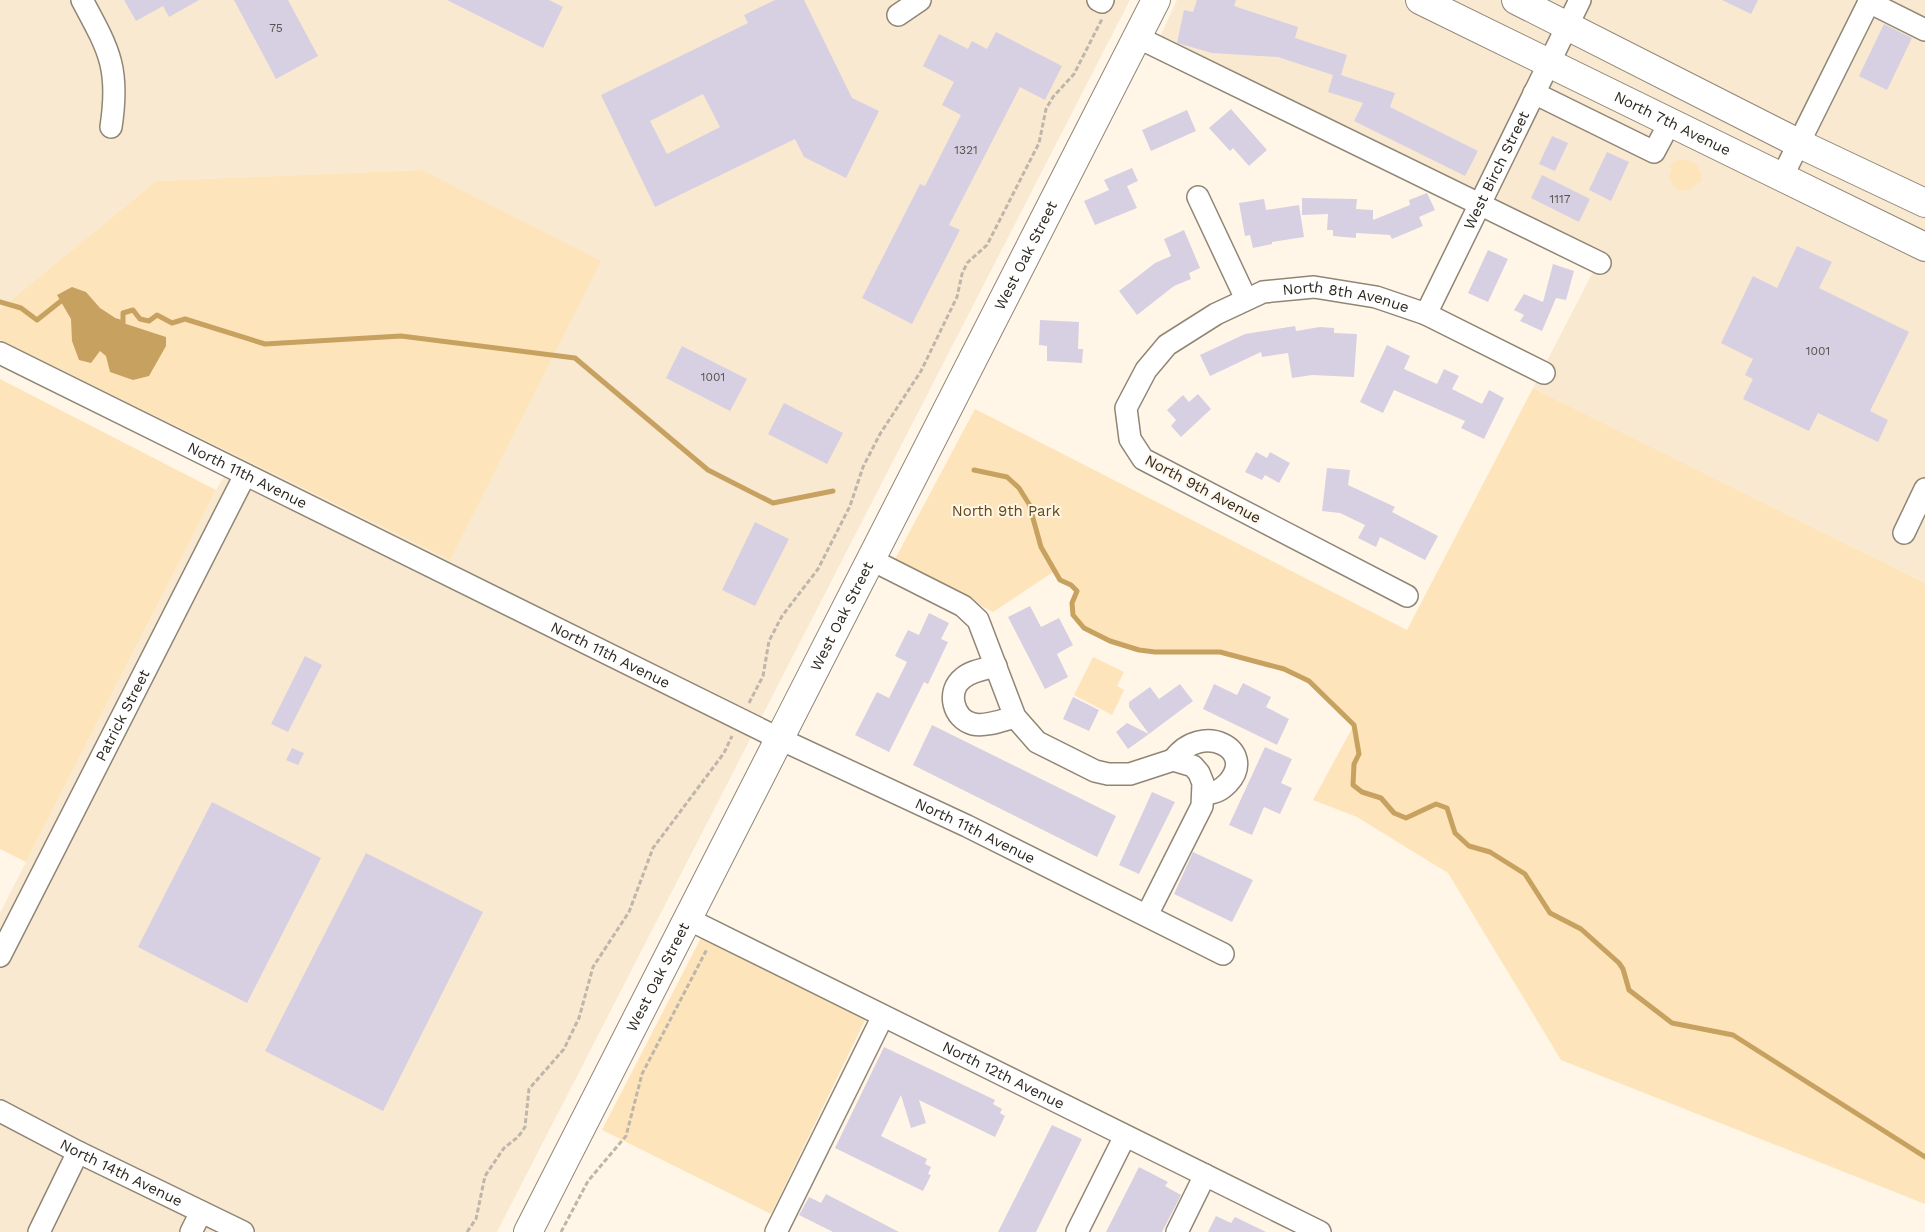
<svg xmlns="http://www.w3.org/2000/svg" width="1925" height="1232" font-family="'Work Sans',sans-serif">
<rect width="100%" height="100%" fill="#fff6e8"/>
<path fill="#f9e9d1" d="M0 0H1130L497 1232H0V913L216 490 236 456 450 560 422 170 156 181 0 309Z
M1177 0H1925V583L1533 388 1597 264 1159 39Z"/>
<path fill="#fee4ba" d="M1684 159 1696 163 1702 175 1701 183 1698 182C1691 191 1684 193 1674 187L1669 177 1672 169 1669 166 1676 161Z
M422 170 601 261 450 560 0 340V309L156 181Z
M0 379 216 490 26 862 0 849Z
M1533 388 1925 583V1204L1561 1060 1448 873 1357 817 1313 800 1367 701 1354 725C1333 703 1313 678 1283 668 1264 662 1241 655 1221 652 1200 649 1177 653 1156 652 1136 651 1078 635 1073 613 1071 606 1074 598 1077 591 1069 583 1061 581 1055 571L993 612 894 561 975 409 1407 630Z
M1093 657 1124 672 1117 686 1124 690 1112 715 1074 695Z
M704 932 869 1012 771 1214 602 1130Z"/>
<path fill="#c7a160" d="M72 287 86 292 100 308 123 323 166 337V346L149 376 133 380 110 372 106 356 100 351 91 363 79 360 72 341 71 319 57 295Z"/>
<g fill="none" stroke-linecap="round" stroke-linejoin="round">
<path stroke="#c7a160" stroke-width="5" d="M0 302 21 308 37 320 61 301 67 303
M117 321 123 323V313L133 310 140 319 149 321 157 315 172 323 185 319 265 344 401 336 575 358 708 470 773 503 833 491
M974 470 1007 477 1019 488 1029 504 1041 547 1060 580 1071 585 1077 591 1072 603 1073 615 1084 628 1110 641 1139 650 1155 652H1220L1284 669 1309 681 1354 725 1359 754 1354 764 1353 785 1362 792 1381 798 1394 813 1406 818 1436 804 1447 808 1455 833 1469 846 1490 852 1525 874 1550 913 1581 929 1619 963 1623 969 1629 990 1672 1023 1733 1035 1925 1157"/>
</g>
<path fill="#d7d0e2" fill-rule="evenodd" d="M124 0H199L169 17 163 6 136 21Z
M234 0H288L318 56 276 79Z
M447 0H549L563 7 543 48Z
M775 0H804L852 98 879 111 846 178 804 157 795 139 655 207 601 95 748 23 744 15ZM703 94 720 127 667 154 650 121Z
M1197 0H1236L1234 6 1298 27 1295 38 1347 55 1341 75 1395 93 1390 107 1478 151 1465 176 1354 121 1363 103 1328 92 1333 75 1278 57 1212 53 1177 43 1184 10 1193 12Z
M1722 0H1758L1751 14Z
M1884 24 1912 38 1887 90 1859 76Z
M996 32 1062 66 1045 100 1020 87 949 225 960 230 912 324 862 298 920 184 925 186 961 115 942 105 954 82 923 66 939 34 968 49 972 41 987 49Z
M1231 109 1267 150 1249 166 1233 148 1230 151 1209 128Z
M1187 110 1196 131 1151 151 1142 130Z
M1552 136 1568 143 1555 171 1539 164Z
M1607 152 1629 162 1611 201 1589 190Z
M1132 168 1138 181 1127 186 1137 208 1095 225 1084 201 1109 190 1104 180Z
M1542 175 1590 199 1579 222 1531 198Z
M1427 193 1435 210 1419 217 1423 226 1392 239 1390 235 1356 233V238L1333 236V230H1327L1328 214 1302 215V198L1357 199 1356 209 1373 210V220L1410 205 1409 200Z
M1264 199 1266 210 1299 205 1304 237 1272 242V244L1253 248 1250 235 1245 236 1239 203Z
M1184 230 1200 268 1189 273 1191 279 1174 286 1137 315 1119 291 1155 263 1171 256 1164 239Z
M1797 246 1832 262 1819 288 1909 332 1870 411 1888 420 1878 442 1818 413 1809 431 1743 399 1753 379 1745 375 1753 359 1721 343 1753 276 1777 288Z
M1488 250 1508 259 1488 302 1468 293Z
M1553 264 1574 271 1566 300 1556 298 1542 331 1520 321 1524 315 1514 310 1524 294 1543 302Z
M1040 320 1079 322 1078 349H1083L1082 363 1047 361V346L1039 345Z
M1295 326 1296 331 1320 327 1334 328V333L1357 334 1354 377 1312 375 1292 378 1288 353 1262 357 1261 352 1210 376 1200 355 1245 334Z
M1387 345 1410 356 1404 369 1437 384 1444 369 1459 376 1452 389 1482 404 1489 390 1504 398 1484 439 1461 428 1465 421 1394 390 1383 413 1360 402Z
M682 346 747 379 730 411 666 378Z
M1198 394 1211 409 1181 437 1171 426 1176 420 1167 410 1183 395 1189 402Z
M784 403 843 433 827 464 768 434Z
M1256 452 1267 458 1270 452 1290 463 1279 483 1265 475 1262 480 1245 472Z
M1327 468 1350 470 1348 485 1395 507 1392 512 1438 536 1425 560 1380 537 1376 547 1358 538 1365 525 1340 513 1322 511Z
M755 522 789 539 755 606 722 590Z
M1030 606 1041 627 1059 618 1073 645 1057 654 1068 677 1045 689 1008 617Z
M929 613 949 623 941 639 948 642 928 684 924 682 889 752 855 735 877 692 889 698 907 662 895 656 908 630 919 635Z
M305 656 322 665 288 732 271 724Z
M1243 683 1271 697 1266 707 1289 719 1277 745 1203 709 1214 684 1237 695Z
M1180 684 1193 701 1149 734 1129 707V702L1150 687 1159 699Z
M1073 697 1099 710 1089 731 1063 719Z
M1127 723 1149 734 1128 749 1116 732Z
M932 725 1116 816 1097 857 913 765Z
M1265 747 1292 759 1281 783 1292 788 1280 814 1264 807 1252 835 1229 825Z
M292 748 304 753 298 765 286 760Z
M1152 792 1175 802 1139 874 1119 865Z
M212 802 321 858 247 1003 138 947Z
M1193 852 1253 880 1232 922 1174 894Z
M366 853 483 912 383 1111 265 1051Z
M884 1047 995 1100 993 1104 1002 1109 1000 1113 1005 1116 995 1137 919 1100 926 1123 911 1128 901 1095 881 1136 927 1159 925 1164 931 1167 928 1174 931 1175 923 1191 835 1148Z
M1052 1125 1082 1139 1036 1232H998Z
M1139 1167 1168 1182 1165 1186 1181 1195 1162 1232H1106Z
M826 1194 899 1232H833L799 1215 809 1197 821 1203Z
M1216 1216 1231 1223 1235 1217 1266 1232H1208Z"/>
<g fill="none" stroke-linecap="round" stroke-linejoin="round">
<defs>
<g id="minor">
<path d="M82 0C109 50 120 68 111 127"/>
<path d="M1098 0 1102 2 1103 0"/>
<path d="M1869 2 1925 30"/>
<path d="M898 15 920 0"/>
<path d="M1137 37 1600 263"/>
<path d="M1534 93 1654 152 1670 122"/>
<path d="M1782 177 1870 0"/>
<path d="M1198 197 1246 299"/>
<path id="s1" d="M1426 314 1580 0"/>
<path id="s2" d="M0 353 780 739 967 826 1223 954"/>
<path d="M1904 533 1925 489"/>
<path d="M870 559 963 606 978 620 1015 717 1037 742 1095 771 1108 774H1130L1173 760 1193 766 1199 773 1203 783 1202 806 1147 915"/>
<path id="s3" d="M1407 596 1143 459 1130 439 1126 408 1146 370 1167 345 1216 314 1263 292 1314 287 1376 297 1426 314 1544 373"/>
<path d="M996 666C985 669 971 671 963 678 946 691 953 719 973 724 986 727 1003 720 1015 717"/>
<path d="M1173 760C1202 720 1258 750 1228 783 1220 791 1215 793 1204 794"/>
<path id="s4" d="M688 919 1320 1232"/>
<path id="s5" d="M0 956 245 475"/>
<path id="s6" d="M0 1111 78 1152 243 1232"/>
<path d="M39 1232 78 1152"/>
<path d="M191 1232 201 1212"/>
<path d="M776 1232 883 1016"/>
<path d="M1077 1232 1125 1136"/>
<path d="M1177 1232 1205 1175"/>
</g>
<g id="major">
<path id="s7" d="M1420 0 1925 247"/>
<path d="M1516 0 1800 144 1925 203"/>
<path id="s8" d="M528 1232 1156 0"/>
</g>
</defs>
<use href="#minor" stroke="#908676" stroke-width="24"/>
<use href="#major" stroke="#908676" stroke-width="30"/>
<path stroke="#beb6aa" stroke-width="3" stroke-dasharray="5 2.5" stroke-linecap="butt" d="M749 703 763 676 769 641 782 616 818 569 850 506 863 467 880 434 921 371 957 297 962 274 967 263 987 245 1039 143 1046 109 1053 97 1074 74 1102 19
M467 1232 476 1219 485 1176 504 1148 518 1137 525 1127 529 1089 564 1049 579 1018 593 967 629 912 653 848 724 753 732 736
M561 1232 588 1181 626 1136 642 1074 707 949"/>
<use href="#minor" stroke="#fff" stroke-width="21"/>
<use href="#major" stroke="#fff" stroke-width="28"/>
</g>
<g text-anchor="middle" stroke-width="4" stroke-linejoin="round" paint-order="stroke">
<g font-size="12" fill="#575251">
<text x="276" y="32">75</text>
<text x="966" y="154">1321</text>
<text x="1560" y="203">1117</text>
<text x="1818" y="355">1001</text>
<text x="713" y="381">1001</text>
</g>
<g font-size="15" fill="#2c2821" stroke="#fff6e8">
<text dy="5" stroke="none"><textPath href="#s7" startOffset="281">North 7th Avenue</textPath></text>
<text dy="5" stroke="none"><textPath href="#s1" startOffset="160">West Birch Street</textPath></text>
<text dy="5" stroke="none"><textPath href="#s8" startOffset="1096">West Oak Street</textPath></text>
<text dy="5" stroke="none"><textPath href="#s3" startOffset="622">North 8th Avenue</textPath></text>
<text dy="5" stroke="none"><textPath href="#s2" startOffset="276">North 11th Avenue</textPath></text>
<text transform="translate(1203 489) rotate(28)" y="5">North 9th Avenue</text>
<text dy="5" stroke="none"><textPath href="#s8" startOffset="691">West Oak Street</textPath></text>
<text dy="5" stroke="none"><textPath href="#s2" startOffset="681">North 11th Avenue</textPath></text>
<text dy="5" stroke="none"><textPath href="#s5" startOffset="270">Patrick Street</textPath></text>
<text dy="5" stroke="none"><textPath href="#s2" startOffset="1086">North 11th Avenue</textPath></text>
<text dy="5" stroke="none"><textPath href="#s8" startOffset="286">West Oak Street</textPath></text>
<text dy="5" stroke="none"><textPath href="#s4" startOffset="352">North 12th Avenue</textPath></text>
<text dy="5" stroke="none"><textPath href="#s6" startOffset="136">North 14th Avenue</textPath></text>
</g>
<g font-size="15" fill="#634815" stroke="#fff6e8">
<text x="1006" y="516">North 9th Park</text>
</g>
</g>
</svg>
